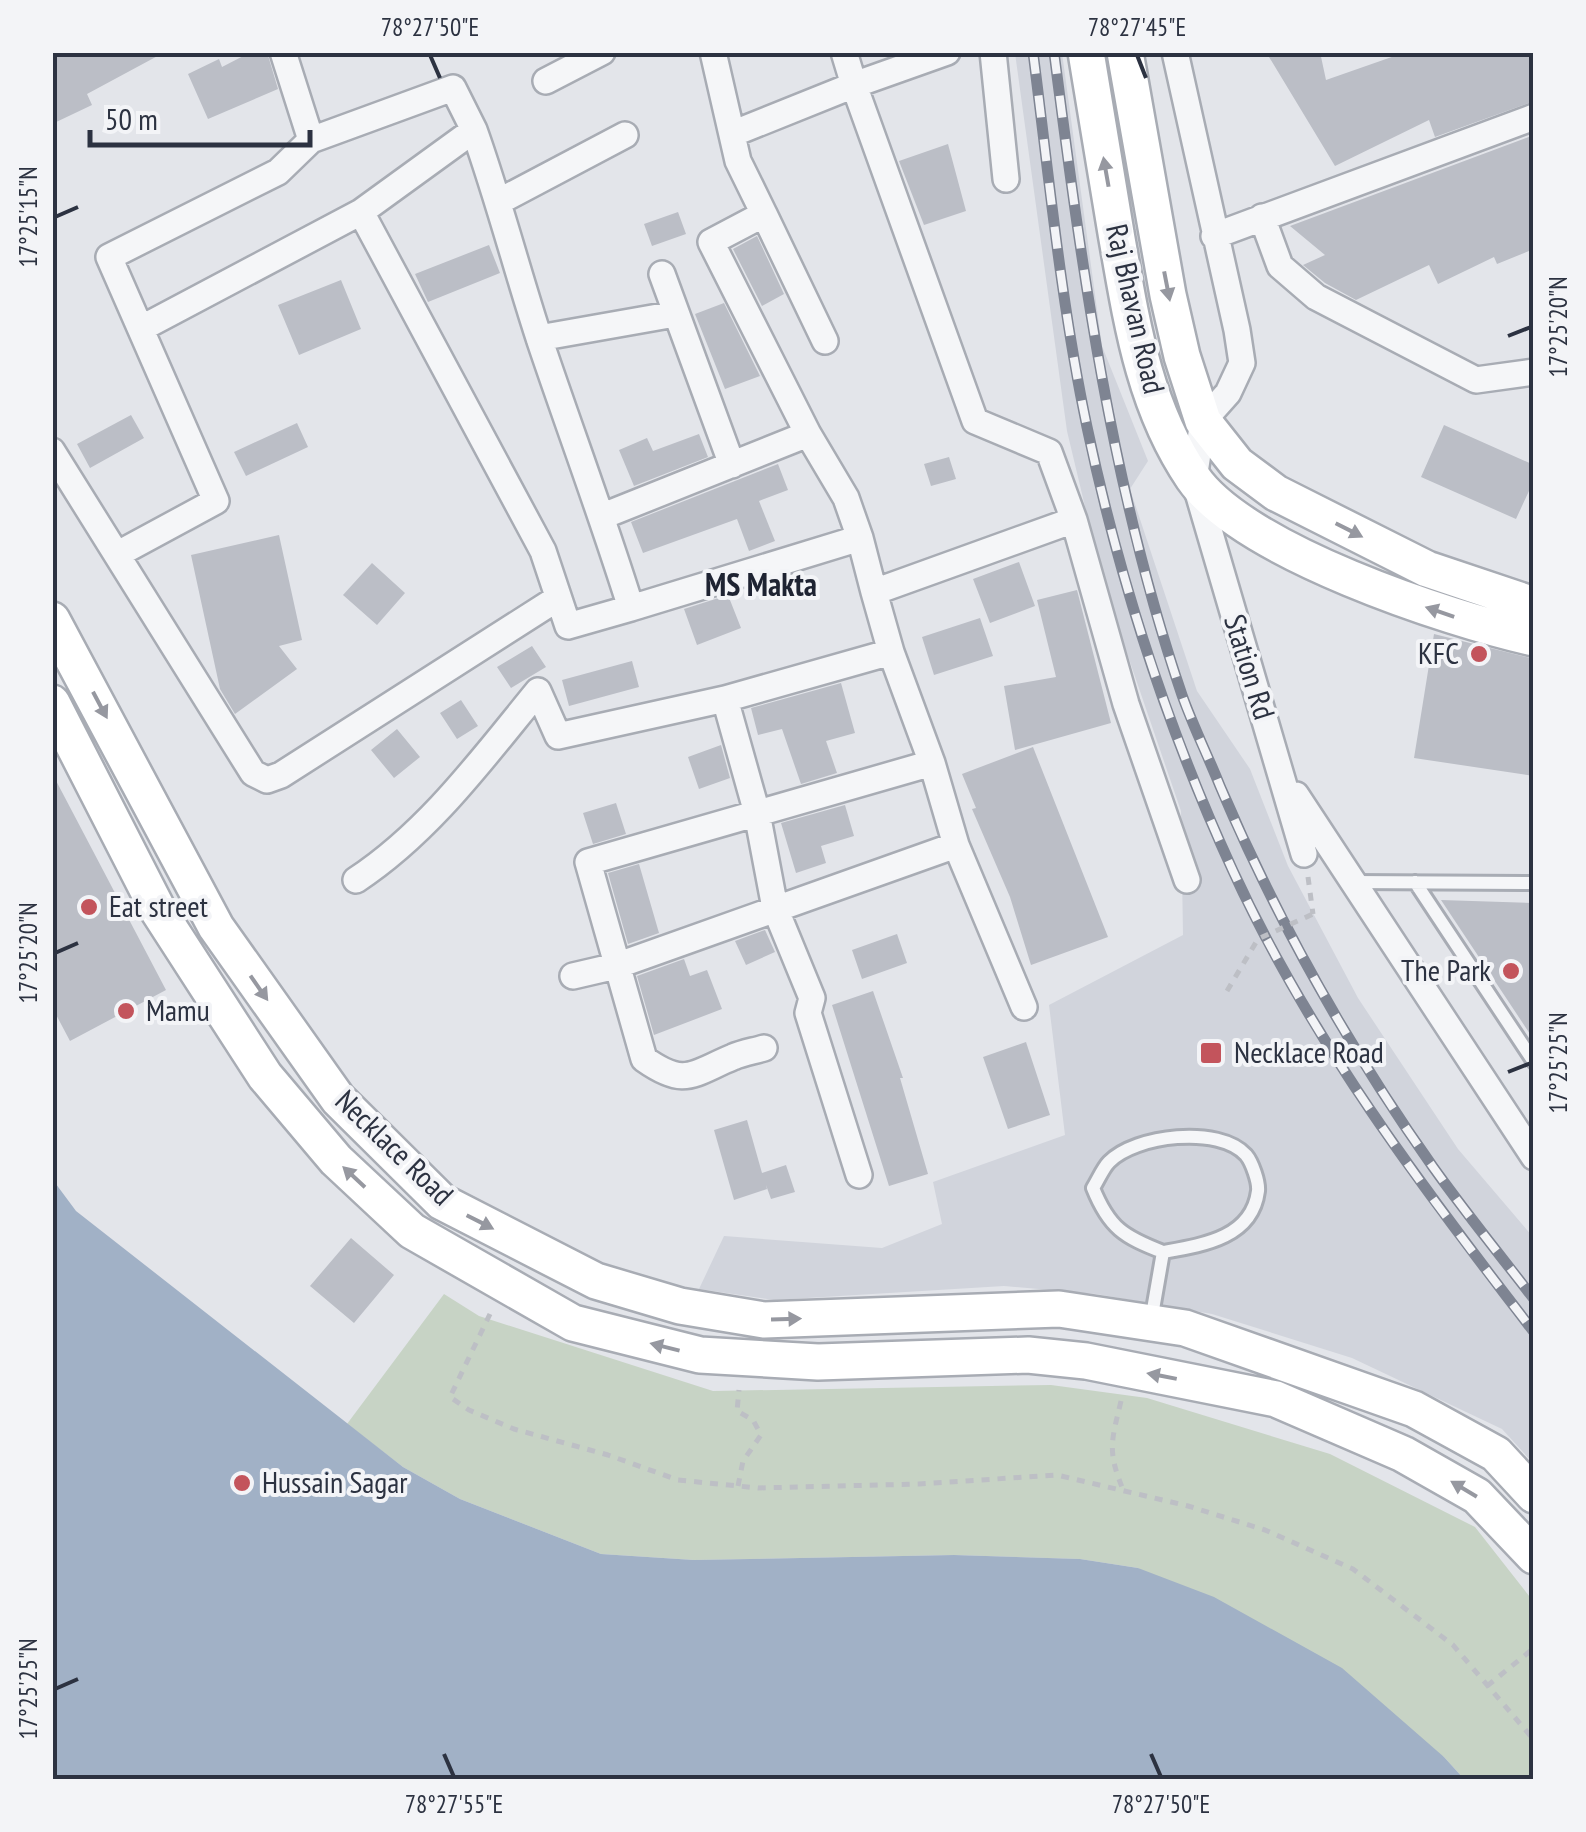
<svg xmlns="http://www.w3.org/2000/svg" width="1586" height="1832" font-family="'PT Sans Narrow',sans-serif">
<rect width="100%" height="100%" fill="#e3e5ea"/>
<path fill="#d1d4dc" d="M1015 53H1062L1102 346 1148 461 1130 489 1197 691 1250 769 1288 866 1358 998 1458 1149 1533 1237V1463L1502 1429 1352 1358 1212 1314 1096 1294 1004 1286 774 1300 699 1289 724 1236 882 1248 942 1224 933 1182 1065 1135 1049 1005 1183 935 1181 811 1104 586 1067 431Z"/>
<path fill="#c7d3c5" d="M444 1294 479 1316 713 1391 1051 1385 1147 1398 1330 1454 1475 1527 1533 1601V1779H1464L1444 1757 1138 1568 1080 1559 954 1555 694 1560 601 1554 460 1499 403 1467 347 1424Z"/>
<path fill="#a1b1c6" d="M53 1180 76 1211 403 1467 460 1499 601 1554 694 1560 954 1555 1080 1559 1138 1568 1214 1597 1342 1668 1444 1757 1464 1779H53Z"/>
<path fill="#bbbec6" d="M52 52H165L87 94 92 105 52 124Z
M251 52H267L278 89 208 119 188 74 219 59 222 67Z
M1266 52H1320L1326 80 1406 52H1534V101L1435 137 1429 120 1335 166Z
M1534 135V249L1497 264 1494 257 1438 284 1429 265 1356 300 1325 283 1303 265 1325 255 1290 226Z
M948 144 966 211 924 225 899 161Z
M678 212 686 234 652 246 644 224Z
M757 236 784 294 762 306 733 249Z
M489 245 500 273 428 302 415 274Z
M341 280 361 329 299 355 278 305Z
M724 303 760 376 725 389 695 314Z
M131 415 144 438 90 468 77 444Z
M297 423 308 447 246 476 234 452Z
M1444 425 1534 465V480L1516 519 1421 477Z
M699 434 708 457 634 486 619 450 647 438 653 451Z
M949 457 956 479 931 486 924 464Z
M778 464 788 490 759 501 775 541 749 551 737 519 643 553 631 522Z
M279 535 302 640 279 646 297 669 235 714 220 689 191 555Z
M1019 562 1035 606 990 623 973 579Z
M372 563 405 593 377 625 343 595Z
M1077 590 1111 723 1015 750 1004 686 1056 677 1037 600Z
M728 595 741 628 697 645 684 609Z
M980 618 993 656 934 675 922 637Z
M1434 634 1534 659V776L1414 758Z
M532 646 546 667 511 688 497 667Z
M632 661 639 687 569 706 562 680Z
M841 683 855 733 826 741 837 773 801 784 782 729 758 735 751 708Z
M461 700 478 726 457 739 440 713Z
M397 729 420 757 394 778 371 750Z
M721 745 730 778 699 789 688 757Z
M1033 747 1108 937 1031 965 1010 897 972 809 976 808 962 774Z
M52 773 166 990 70 1041 52 1007Z
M616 803 626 834 593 844 583 813Z
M845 805 854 836 821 846 826 863 796 873 781 823Z
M639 864 659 933 628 944 608 873Z
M1441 900 1534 903V1040Z
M765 930 775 952 746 965 735 941Z
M897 934 907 963 862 979 852 950Z
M684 959 690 976 707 970 722 1009 654 1035 637 976Z
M873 991 903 1078H900L928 1174 889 1186 832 1005Z
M1026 1042 1050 1115 1008 1129 983 1057Z
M747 1120 762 1173 786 1165 795 1192 771 1199 766 1185 767 1189 734 1200 714 1130Z
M351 1238 394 1275 354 1323 310 1286Z"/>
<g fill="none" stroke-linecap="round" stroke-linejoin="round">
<defs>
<path id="service" d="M1352 882 1534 883
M1415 882 1534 1062
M1151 1321 1163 1252C1203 1245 1252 1238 1258 1191 1259 1182 1252 1162 1246 1155 1219 1125 1135 1135 1109 1162 1103 1168 1098 1180 1093 1188 1109 1228 1124 1237 1163 1252"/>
<path id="minor" d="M844 52 854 85 947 52
M993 52 1006 179
M1175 52 1237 330 1242 363 1228 393 1203 421 1194 479 1304 854
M546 81 602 52
M732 134 854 85 975 421 1049 452 1074 520 874 592 860 538
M500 201 625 135
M361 212 543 551 568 626 631 608C603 518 570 430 540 341 517 271 499 200 474 130
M764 214 825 341
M1262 217 1280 266 1316 297 1476 380 1534 372
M1214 236 1534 117
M662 274 732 465
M142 328 361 212 474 130 453 88 311 140
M539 338 675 314
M52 451 253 773 267 780 281 775 558 598
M603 516 808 434
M1074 520 1126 704 1187 880
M118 554 216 501 109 257 278 172 311 140 283 52
M874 592 891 652 932 763 956 845 1024 1007
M631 608 860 538 846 498 808 434 711 242 764 214 738 161 713 52
M725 699 891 652
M1296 795 1534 1157
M356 880C429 832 483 758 538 691L558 736 725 699 757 813 775 908 812 998 808 1013 859 1175
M573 976 616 966 956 845
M764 1048C754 1051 742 1053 733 1057 692 1074 685 1088 644 1059L588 862 932 763"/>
<path id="secondary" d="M1086 52C1096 113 1106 173 1116 233 1131 318 1143 405 1193 478 1243 551 1448 619 1534 638
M1125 52 1168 295 1182 356 1203 421 1237 464 1276 493 1427 569 1534 605
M52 620 216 927 338 1099 442 1202 596 1281 680 1306 764 1320 1059 1309 1185 1328 1414 1409 1496 1454 1534 1495
M52 703 159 912 265 1076 336 1160 412 1231 573 1323 700 1355 818 1362 1028 1355 1086 1361 1276 1399 1403 1454 1477 1496 1534 1556"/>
</defs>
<use href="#service" stroke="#a8acb4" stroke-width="18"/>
<use href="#minor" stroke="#a8acb4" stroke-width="30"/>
<use href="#secondary" stroke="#a8acb4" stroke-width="40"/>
<path stroke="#bdbfc5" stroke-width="5" stroke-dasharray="8 8" stroke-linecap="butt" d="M1308 877 1313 914
M490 1314 450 1397 469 1410 514 1429 608 1455 678 1480 758 1488 919 1484 1057 1475 1188 1506 1265 1530 1353 1569 1453 1645 1534 1740
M1121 1401C1111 1443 1107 1451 1124 1492
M738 1486 743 1461 761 1435 753 1420 737 1411 739 1390
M1487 1686 1534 1648"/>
<use href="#service" stroke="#f5f6f8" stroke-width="12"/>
<use href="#minor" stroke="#f5f6f8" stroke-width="25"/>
<use href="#secondary" stroke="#fff" stroke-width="35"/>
<defs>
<path id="rail" d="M1033 52C1049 177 1061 304 1087 427 1119 579 1168 730 1233 871 1310 1039 1422 1187 1534 1332
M1054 52C1082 270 1111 487 1182 695 1193 726 1208 756 1220 786 1277 920 1349 1048 1433 1167 1465 1212 1500 1255 1534 1299"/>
</defs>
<use href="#rail" stroke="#7e8492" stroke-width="11"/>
<use href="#rail" stroke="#f3f4f7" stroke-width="8" stroke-dasharray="22" stroke-linecap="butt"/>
<path stroke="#bdbfc5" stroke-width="5" stroke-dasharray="8 8" stroke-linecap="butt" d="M1227 991 1258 939 1313 914"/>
</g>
<defs><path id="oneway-solid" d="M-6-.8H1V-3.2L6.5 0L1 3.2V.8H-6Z" transform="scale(2.5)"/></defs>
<g fill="#9698a0">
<use href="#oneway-solid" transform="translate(1106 172) rotate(-100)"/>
<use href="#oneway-solid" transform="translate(1167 286) rotate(79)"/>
<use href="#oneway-solid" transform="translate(1349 530) rotate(27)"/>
<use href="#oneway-solid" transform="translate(1440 612) rotate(-161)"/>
<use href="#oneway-solid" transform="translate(100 705) rotate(62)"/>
<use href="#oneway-solid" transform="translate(259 988) rotate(55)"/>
<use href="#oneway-solid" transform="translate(354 1177) rotate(-137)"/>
<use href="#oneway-solid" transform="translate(480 1222) rotate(27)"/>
<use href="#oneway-solid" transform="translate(786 1319) rotate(-2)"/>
<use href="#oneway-solid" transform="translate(665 1347) rotate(-166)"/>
<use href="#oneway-solid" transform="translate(1162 1376) rotate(-169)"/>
<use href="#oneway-solid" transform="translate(1464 1489) rotate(-149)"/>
</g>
<path fill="none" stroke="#2c3241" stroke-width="4" d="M430 55 440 78M1137 55 1146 78M55 217 78 207M1508 336 1531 327M55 953 78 943M1508 1072 1531 1063M55 1689 78 1679M444 1754 454 1777M1151 1754 1161 1777"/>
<g fill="#c3545c" stroke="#f3f4f7" stroke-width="4">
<circle cx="1479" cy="654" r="10"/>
<circle cx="89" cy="907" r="10"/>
<circle cx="1511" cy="971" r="10"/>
<circle cx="126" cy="1011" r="10"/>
<rect x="1199" y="1041" width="24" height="24" rx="5"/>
<circle cx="242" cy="1483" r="10"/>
</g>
<g text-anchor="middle" stroke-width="8" stroke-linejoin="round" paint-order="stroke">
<g font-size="30" fill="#2c3241" stroke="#f3f4f7">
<text transform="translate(1135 309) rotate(77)" y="10">Raj Bhavan Road</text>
<text transform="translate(1249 667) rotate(73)" y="10">Station Rd</text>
<text transform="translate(394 1148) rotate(44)" y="10">Necklace Road</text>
</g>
<g font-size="30" fill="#2c3241" stroke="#f3f4f7" text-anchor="start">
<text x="1459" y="664" text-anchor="end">KFC</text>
<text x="109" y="917">Eat street</text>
<text x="1491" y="981" text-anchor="end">The Park</text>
<text x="146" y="1021">Mamu</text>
<text x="1234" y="1063">Necklace Road</text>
<text x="262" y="1493">Hussain Sagar</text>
</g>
<g font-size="32" font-weight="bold" fill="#1e2332" stroke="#f3f4f7">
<text x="761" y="596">MS Makta</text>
</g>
</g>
<rect width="1586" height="1832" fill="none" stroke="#f3f4f7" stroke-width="110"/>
<path d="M90 130v15h220v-15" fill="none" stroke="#2c3241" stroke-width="5"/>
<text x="105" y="130" font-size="30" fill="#2c3241" stroke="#f3f4f7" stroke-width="8" paint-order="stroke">50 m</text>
<rect x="55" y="55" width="1476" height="1722" fill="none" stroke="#2c3241" stroke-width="4"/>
<g font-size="25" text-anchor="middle" fill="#2c3241">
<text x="430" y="36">78°27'50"E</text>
<text x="1137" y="36">78°27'45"E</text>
<text transform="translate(28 217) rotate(-90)" y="9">17°25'15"N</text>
<text transform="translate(1558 327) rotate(-90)" y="9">17°25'20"N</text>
<text transform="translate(28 953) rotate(-90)" y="9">17°25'20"N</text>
<text transform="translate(1558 1063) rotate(-90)" y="9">17°25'25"N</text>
<text transform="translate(28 1689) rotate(-90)" y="9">17°25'25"N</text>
<text x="454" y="1813">78°27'55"E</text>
<text x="1161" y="1813">78°27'50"E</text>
</g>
</svg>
